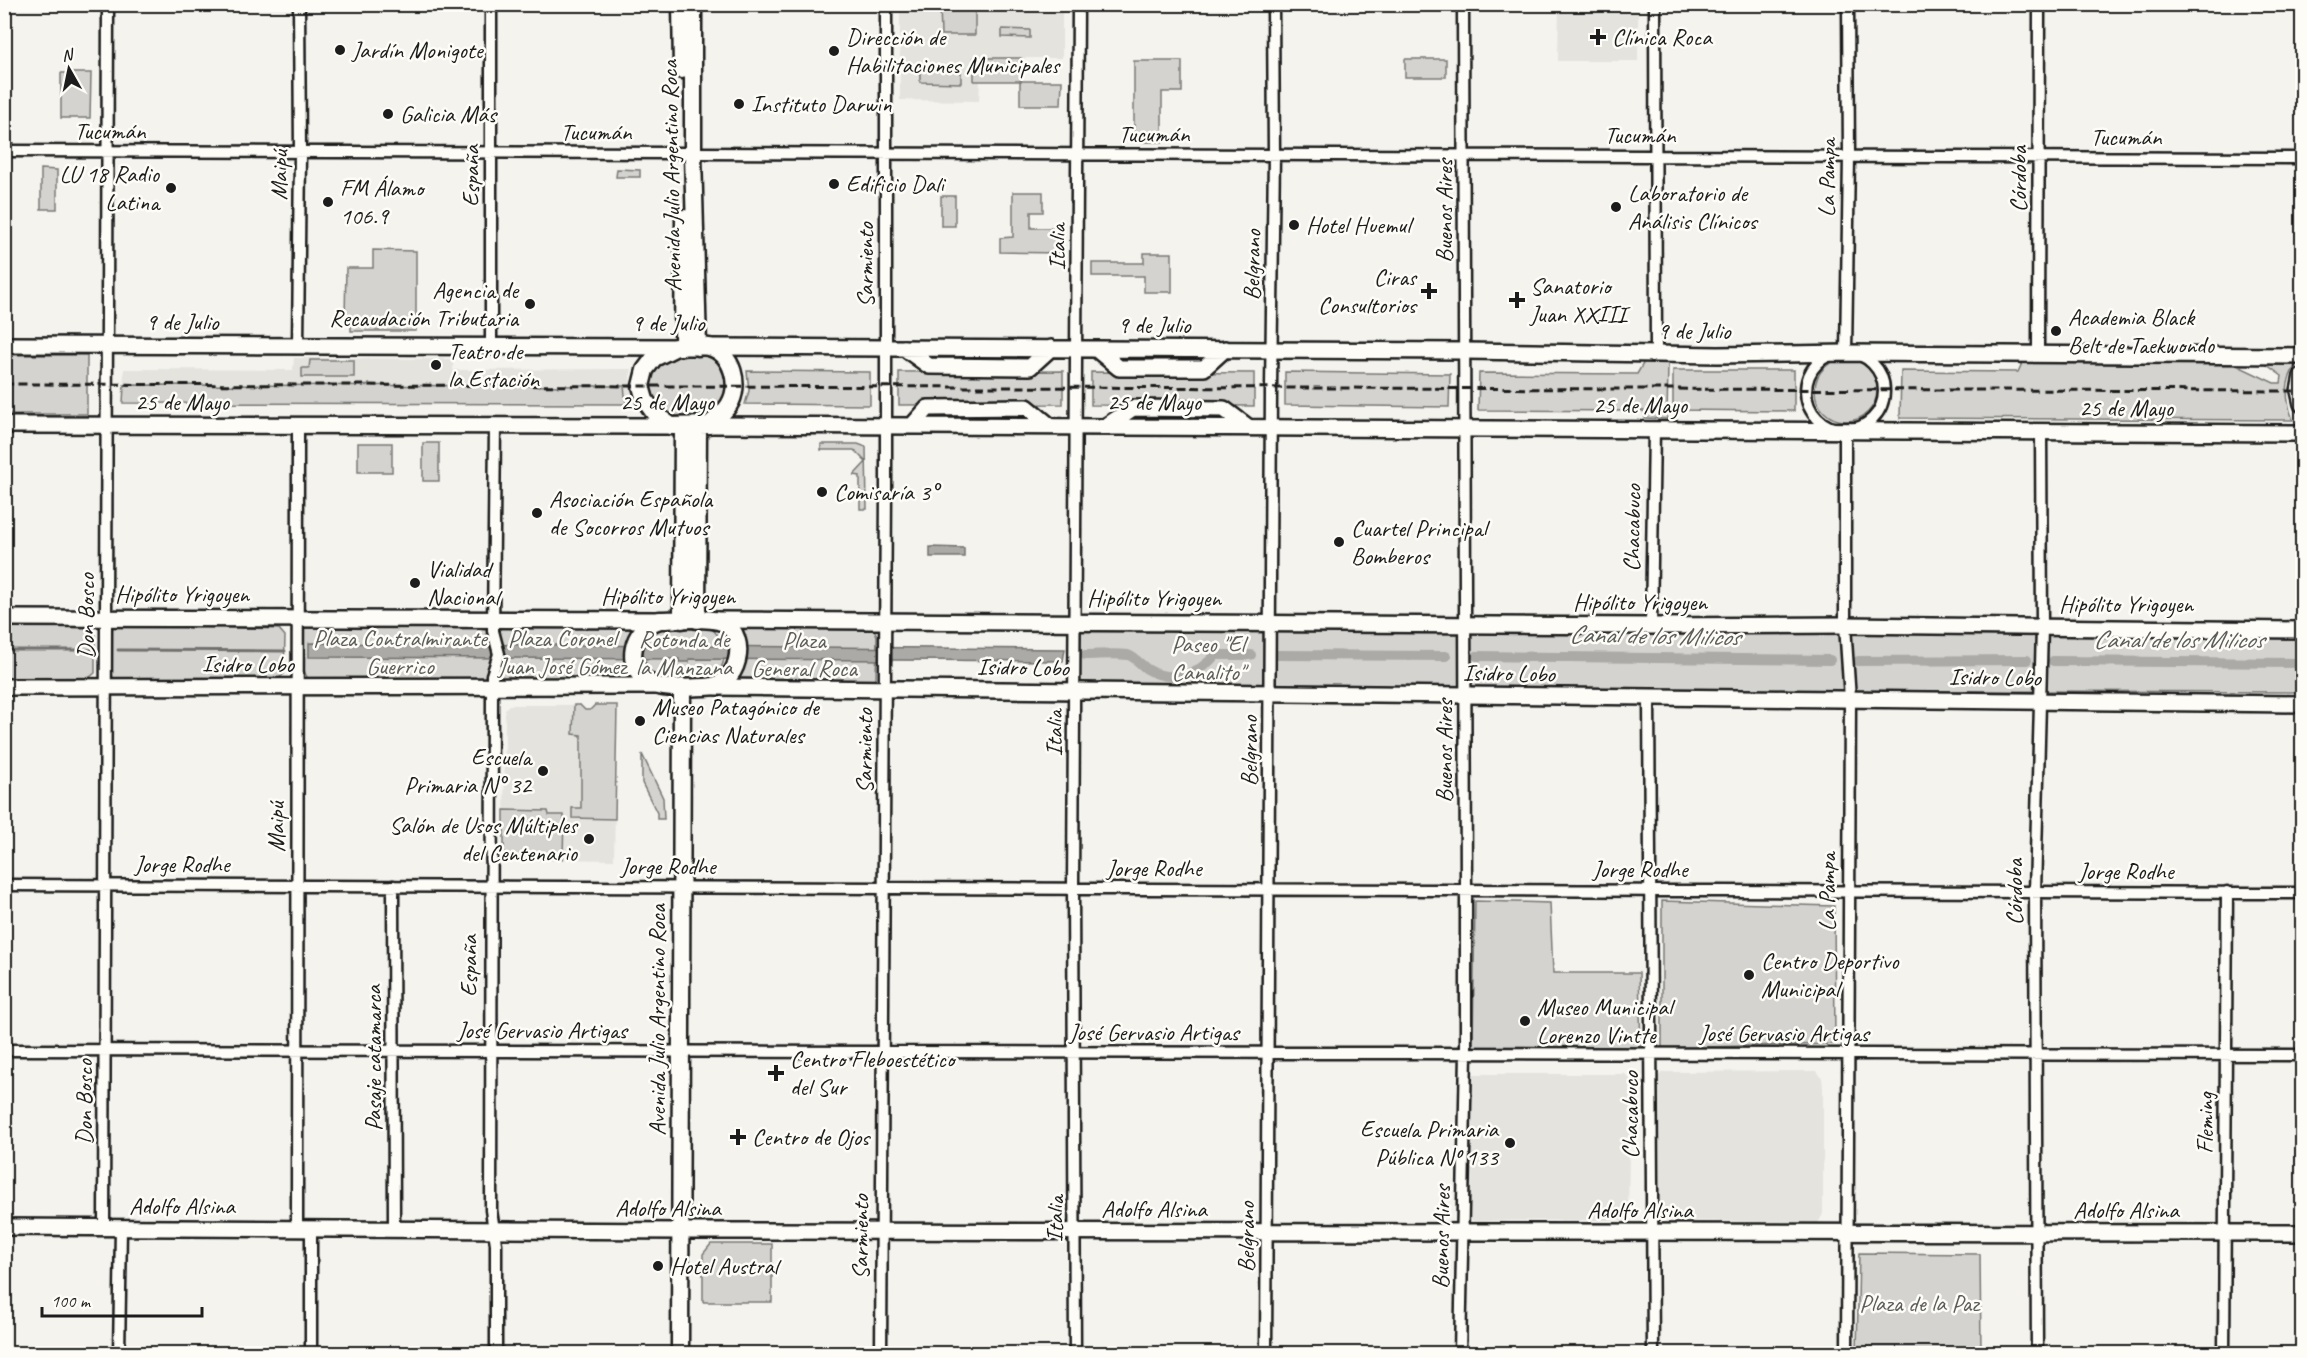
<svg xmlns="http://www.w3.org/2000/svg" width="2307" height="1358" font-family="Caveat,sans-serif">
<rect width="100%" height="100%" fill="#f4f3ee"/>
<filter id="ink" filterUnits="userSpaceOnUse"><feTurbulence type="fractalNoise" baseFrequency=".0167" numOctaves="2"/><feDisplacementMap in="SourceGraphic" scale="12" xChannelSelector="R" yChannelSelector="G"/><feConvolveMatrix kernelMatrix="1 2 1 2 8 2 1 2 1" color-interpolation-filters="sRGB"/></filter>
<g filter="url(#ink)">
<path fill="#e4e3de" d="M900 5H1062V58H1021L1020 81H980L979 101 900 100Z
M1559 5H1638V61H1558Z
M294 358 453 359V370L632 369 630 377 632 404 123 403 124 369 293 370Z
M509 705H580L585 710H590L595 705H617L614 860 507 858 504 853 505 709Z
M1817 1071 1822 1078 1823 1088V1214L1818 1223 1662 1220 1658 1217 1656 1078 1663 1072Z
M1472 1074H1625L1630 1079 1628 1216 1623 1220 1473 1221 1467 1216 1469 1083Z"/>
<path fill="#d4d3cf" stroke="#787876" stroke-width="1.5" d="M940 5H975V35H941Z
M1002 29 1030 30V38L1002 37Z
M974 58H1021V81H1062L1061 105H1020V81H974Z
M1405 59H1446V77H1405Z
M1134 61H1182V92H1162V142H1134Z
M920 68H961V83L920 82Z
M61 73H91L90 118H61Z
M41 169 57 170V209H41Z
M617 169 640 170V177H616Z
M1013 192H1043V212H1031V228H1061V253L1000 252V238L1013 237Z
M941 196H955V226H941Z
M373 250 416 251V331H351V317H345L346 268H373Z
M1144 253H1172V292H1144V276H1092V263H1144Z
M5 355H87V414H5Z
M669 355H705L719 362 727 380 725 400 714 411 706 415 670 416 661 413 646 390 649 370Z
M1815 390a31 31 0 1 1 62 0a31 31 0 1 1-62 0Z
M310 360H354V377H302V368H309Z
M2023 361 2230 362 2274 383H2281L2282 376 2263 362 2297 363C2284 382 2285 398 2293 420L1900 418 1901 371 2018 372Z
M1644 362H1668L1667 419 1645 418 1644 411 1478 410 1479 373 1637 374Z
M1673 370H1794V411L1673 410Z
M747 371 870 372V405L745 404 749 391Z
M1063 371V404L899 405V372Z
M1091 372 1254 373V406L1091 405Z
M1285 372 1450 374 1449 407 1285 405Z
M124 385 624 386 626 404 123 403Z
M358 443H392V472H358Z
M423 443H439V481H423Z
M821 444H858L866 447 867 509H860V476L854 475 866 462 854 450H821Z
M116 624 279 629 285 636 284 674 275 681 114 679 111 673V627Z
M306 624 630 627 632 634V677L629 680 310 681C298 668 303 644 303 627Z
M5 625 89 628 95 635V673L86 680 5 679Z
M656 626 709 627C727 639 732 670 707 679 697 683 667 680 656 677 647 670 640 654 645 642 647 637 652 631 656 626Z
M873 626 877 636 876 678 873 684 731 680 733 627Z
M1079 627 1636 633 2302 635V692L1075 688Z
M574 705H580L585 710H590L595 705H617L615 819 572 818V808H581V735L573 734Z
M642 754 663 798 664 819H657V813L642 783Z
M504 810 548 811 549 815H564L563 859 507 858 504 853Z
M1475 901 1550 903 1553 973H1639L1641 1048 1473 1047Z
M1662 901 1834 906 1835 1044 1662 1048Z
M711 1244H772V1302H703V1254Z
M1859 1253 1980 1254 1981 1353H1857Z"/>
<path fill="#abaaa6" stroke="#72716f" stroke-width="1.5" d="M930 547 964 548V557H930Z
M680 642H689V646L1065 649 1063 661 689 659V662H679V659L309 657V643L679 646Z"/>
<g fill="none" stroke-linecap="round" stroke-linejoin="round">
<path stroke="#72716f" stroke-width="3" d="M4 650H95
M118 650 285 651"/>
<path stroke="#abaaa6" stroke-width="10" d="M1085 655C1098 655 1115 653 1128 655 1135 657 1141 665 1147 669 1170 683 1198 676 1215 655H1251
M1277 655 1446 656
M1477 656 1830 660
M1858 661 2027 660
M2053 661 2302 663"/>
<defs>
<path id="street" d="M491 4V348
M1655 4 1656 355
M4 151 2302 158
M298 346 300 153 299 4
M1806 391a39 39 0 1 1 78 0a39 39 0 1 1-78 0Z
M1846 353 1849 157 1848 4
M2038 353 2039 4
M495 426 493 631 499 654 492 675 491 1210 496 1244V1354
M1845 430V625L1850 699 1847 1354
M1651 626 1654 429
M1649 697 1653 1354
M4 885 2302 893
M393 886 394 1229
M4 1050 2302 1055
M104 1228 108 4
M297 1229 298 426
M119 1354 121 1228
M311 1354V1229
M881 1354 886 488V4
M1075 1354 1073 888 1078 4
M1266 1354 1271 388 1274 155 1273 4
M1460 1354 1466 1053V890L1463 4
M2037 1354 2035 892 2042 628 2041 432
M2224 1354 2227 892"/>
<path id="secondary" d="M4 345 676 347
M709 347 1465 351 1718 355 1846 353 2302 356
M904 348 929 366 1030 367 1051 348
M1096 349 1119 368H1204L1225 349
M2302 376 2299 391 2302 404
M4 425 671 426
M709 425 2302 433
M912 426 928 408 1027 407 1050 426
M1106 426 1133 408 1224 409 1248 427
M4 618 660 620
M714 620 1651 626 1845 625 2302 630
M4 687 658 686
M715 687 2302 704
M4 1227 681 1231 2302 1233"/>
<path id="primary" d="M681 4 682 70
M693 4V154L698 347
M676 347C686 347 699 345 709 347 733 353 741 386 729 405 724 413 716 419 709 425L671 426 655 414 645 400 641 386 645 370 654 358Z
M683 347 684 218
M660 620C677 620 709 616 724 623 749 637 740 687 705 687 689 687 665 691 650 683 623 669 630 628 660 620Z
M682 620 683 426
M697 620 698 426
M680 1354 682 687"/>
</defs>
<use href="#street" stroke="#1c1c1c" stroke-width="15"/>
<use href="#secondary" stroke="#1c1c1c" stroke-width="20"/>
<use href="#primary" stroke="#1c1c1c" stroke-width="21"/>
<use href="#street" stroke="#fdfcf7" stroke-width="10"/>
<use href="#secondary" stroke="#fdfcf7" stroke-width="15"/>
<use href="#primary" stroke="#fdfcf7" stroke-width="16"/>
<path stroke="#1c1c1c" stroke-width="3" stroke-dasharray="9 4.5" stroke-linecap="butt" d="M4 384 2302 391"/>
</g>
</g>
<g fill="#1c1c1c" stroke="#fdfcf7" stroke-width="2">
<path d="M1595 28h6v6h6v6h-6v6h-6v-6h-6v-6h6z"/>
<circle cx="340" cy="50" r="6"/>
<circle cx="834" cy="51" r="6"/>
<circle cx="739" cy="104" r="6"/>
<circle cx="388" cy="114" r="6"/>
<circle cx="834" cy="184" r="6"/>
<circle cx="171" cy="188" r="6"/>
<circle cx="328" cy="202" r="6"/>
<circle cx="1616" cy="207" r="6"/>
<circle cx="1294" cy="225" r="6"/>
<path d="M1426 282h6v6h6v6h-6v6h-6v-6h-6v-6h6z"/>
<path d="M1514 291h6v6h6v6h-6v6h-6v-6h-6v-6h6z"/>
<circle cx="530" cy="304" r="6"/>
<circle cx="2056" cy="331" r="6"/>
<circle cx="436" cy="365" r="6"/>
<circle cx="822" cy="492" r="6"/>
<circle cx="537" cy="513" r="6"/>
<circle cx="1339" cy="542" r="6"/>
<circle cx="415" cy="583" r="6"/>
<circle cx="640" cy="721" r="6"/>
<circle cx="543" cy="771" r="6"/>
<circle cx="589" cy="839" r="6"/>
<circle cx="1749" cy="975" r="6"/>
<circle cx="1525" cy="1021" r="6"/>
<path d="M773 1064h6v6h6v6h-6v6h-6v-6h-6v-6h6z"/>
<path d="M735 1128h6v6h6v6h-6v6h-6v-6h-6v-6h6z"/>
<circle cx="1510" cy="1143" r="6"/>
<circle cx="658" cy="1266" r="6"/>
</g>
<g text-anchor="middle" stroke-width="5" stroke-linejoin="round" paint-order="stroke">
<g font-size="24" fill="#1c1c1c" stroke="#fdfcf7" text-anchor="start">
<text x="846" y="45">Dirección de<tspan x="846" dy="28">Habilitaciones Municipales</tspan></text>
<text x="1612" y="45">Clínica Roca</text>
<text x="352" y="58">Jardín Monigote</text>
<text x="751" y="112">Instituto Darwin</text>
<text x="400" y="122">Galicia Más</text>
<text x="159" y="182" text-anchor="end">LU 18 Radio<tspan x="159" dy="28">Latina</tspan></text>
<text x="846" y="192">Edificio Dali</text>
<text x="340" y="196">FM Álamo<tspan x="340" dy="28">106.9</tspan></text>
<text x="1628" y="201">Laboratorio de<tspan x="1628" dy="28">Análisis Clínicos</tspan></text>
<text x="1306" y="233">Hotel Huemul</text>
<text x="1416" y="285" text-anchor="end">Ciras<tspan x="1416" dy="28">Consultorios</tspan></text>
<text x="1530" y="294">Sanatorio<tspan x="1530" dy="28">Juan XXIII</tspan></text>
<text x="518" y="298" text-anchor="end">Agencia de<tspan x="518" dy="28">Recaudación Tributaria</tspan></text>
<text x="2068" y="325">Academia Black<tspan x="2068" dy="28">Belt de Taekwondo</tspan></text>
<text x="448" y="359">Teatro de<tspan x="448" dy="28">la Estación</tspan></text>
<text x="834" y="500">Comisaría 3°</text>
<text x="549" y="507">Asociación Española<tspan x="549" dy="28">de Socorros Mutuos</tspan></text>
<text x="1351" y="536">Cuartel Principal<tspan x="1351" dy="28">Bomberos</tspan></text>
<text x="427" y="577">Vialidad<tspan x="427" dy="28">Nacional</tspan></text>
<text x="652" y="715">Museo Patagónico de<tspan x="652" dy="28">Ciencias Naturales</tspan></text>
<text x="531" y="765" text-anchor="end">Escuela<tspan x="531" dy="28">Primaria N° 32</tspan></text>
<text x="577" y="833" text-anchor="end">Salón de Usos Múltiples<tspan x="577" dy="28">del Centenario</tspan></text>
<text x="1761" y="969">Centro Deportivo<tspan x="1761" dy="28">Municipal</tspan></text>
<text x="1537" y="1015">Museo Municipal<tspan x="1537" dy="28">Lorenzo Vintte</tspan></text>
<text x="790" y="1067">Centro Fleboestético<tspan x="790" dy="28">del Sur</tspan></text>
<text x="1498" y="1137" text-anchor="end">Escuela Primaria<tspan x="1498" dy="28">Pública Nº 133</tspan></text>
<text x="752" y="1145">Centro de Ojos</text>
<text x="670" y="1274">Hotel Austral</text>
</g>
<g font-size="24" fill="#1c1c1c" stroke="#fdfcf7">
<text x="110" y="139">Tucumán</text>
<text x="596" y="140">Tucumán</text>
<text x="1154" y="142">Tucumán</text>
<text x="1640" y="143">Tucumán</text>
<text x="2126" y="145">Tucumán</text>
<text transform="translate(279 175) rotate(-89)" y="8">Maipú</text>
<text transform="translate(471 176) rotate(-90)" y="8">España</text>
<text transform="translate(671 176) rotate(-91)" y="8">Avenida Julio Argentino Roca</text>
<text transform="translate(1827 178) rotate(-89)" y="8">La Pampa</text>
<text transform="translate(2018 179) rotate(-90)" y="8">Córdoba</text>
<text transform="translate(1444 211) rotate(-90)" y="8">Buenos Aires</text>
<text transform="translate(1057 247) rotate(-89)" y="8">Italia</text>
<text transform="translate(865 265) rotate(-90)" y="8">Sarmiento</text>
<text transform="translate(1252 265) rotate(-89)" y="8">Belgrano</text>
<text x="182" y="330">9 de Julio</text>
<text x="668" y="331">9 de Julio</text>
<text x="1154" y="333">9 de Julio</text>
<text x="1694" y="339">9 de Julio</text>
<text x="182" y="410">25 de Mayo</text>
<text x="667" y="410">25 de Mayo</text>
<text x="1154" y="410">25 de Mayo</text>
<text x="1640" y="413">25 de Mayo</text>
<text x="2126" y="416">25 de Mayo</text>
<text transform="translate(1632 528) rotate(-89)" y="8">Chacabuco</text>
<text x="182" y="602">Hipólito Yrigoyen</text>
<text x="668" y="604">Hipólito Yrigoyen</text>
<text x="1154" y="606">Hipólito Yrigoyen</text>
<text x="1640" y="610">Hipólito Yrigoyen</text>
<text x="2126" y="612">Hipólito Yrigoyen</text>
<text transform="translate(86 616) rotate(-90)" y="8">Don Bosco</text>
<text x="248" y="672">Isidro Lobo</text>
<text transform="translate(1023 667) rotate(1)" y="8">Isidro Lobo</text>
<text transform="translate(1509 673) rotate(1)" y="8">Isidro Lobo</text>
<text transform="translate(1995 677) rotate(1)" y="8">Isidro Lobo</text>
<text transform="translate(1054 733) rotate(-89)" y="8">Italia</text>
<text transform="translate(864 751) rotate(-90)" y="8">Sarmiento</text>
<text transform="translate(1249 751) rotate(-90)" y="8">Belgrano</text>
<text transform="translate(1444 751) rotate(-90)" y="8">Buenos Aires</text>
<text transform="translate(276 827) rotate(-90)" y="8">Maipú</text>
<text x="182" y="872">Jorge Rodhe</text>
<text x="668" y="874">Jorge Rodhe</text>
<text x="1154" y="876">Jorge Rodhe</text>
<text x="1640" y="877">Jorge Rodhe</text>
<text x="2126" y="879">Jorge Rodhe</text>
<text transform="translate(1827 892) rotate(-90)" y="8">La Pampa</text>
<text transform="translate(2014 892) rotate(-90)" y="8">Córdoba</text>
<text transform="translate(469 966) rotate(-90)" y="8">España</text>
<text transform="translate(657 1020) rotate(-90)" y="8">Avenida Julio Argentino Roca</text>
<text x="542" y="1038">José Gervasio Artigas</text>
<text x="1154" y="1040">José Gervasio Artigas</text>
<text x="1784" y="1041">José Gervasio Artigas</text>
<text transform="translate(373 1058) rotate(-90)" y="8">Pasaje catamarca</text>
<text transform="translate(84 1102) rotate(-90)" y="8">Don Bosco</text>
<text transform="translate(1630 1115) rotate(-90)" y="8">Chacabuco</text>
<text transform="translate(2205 1123) rotate(-90)" y="8">Fleming</text>
<text x="182" y="1214">Adolfo Alsina</text>
<text x="668" y="1216">Adolfo Alsina</text>
<text x="1154" y="1217">Adolfo Alsina</text>
<text x="1640" y="1218">Adolfo Alsina</text>
<text x="2126" y="1218">Adolfo Alsina</text>
<text transform="translate(1055 1219) rotate(-90)" y="8">Italia</text>
<text transform="translate(860 1237) rotate(-90)" y="8">Sarmiento</text>
<text transform="translate(1246 1237) rotate(-90)" y="8">Belgrano</text>
<text transform="translate(1441 1237) rotate(-89)" y="8">Buenos Aires</text>
</g>
<g font-size="24" fill="#5c5c5b" stroke="#fdfcf7">
<text x="400" y="646">Plaza Contralmirante<tspan x="400" dy="28">Guerrico</tspan></text>
<text x="562" y="646">Plaza Coronel<tspan x="562" dy="28">Juan José Gómez</tspan></text>
<text x="684" y="647">Rotonda de<tspan x="684" dy="28">la Manzana</tspan></text>
<text x="804" y="648">Plaza<tspan x="804" dy="28">General Roca</tspan></text>
<text x="1208" y="652">Paseo "El<tspan x="1208" dy="28">Canalito"</tspan></text>
<text x="1919" y="1311">Plaza de la Paz</text>
</g>
<g font-size="26" font-style="italic" fill="#5c5c5a" stroke="#fdfcf7">
<text transform="translate(1654 635) rotate(1)" y="9">Canal de los Milicos</text>
<text x="2178" y="648">Canal de los Milicos</text>
</g>
</g>
<rect width="2307" height="1358" fill="none" stroke="#fdfcf7" stroke-width="24"/>
<rect x="12" y="12" width="2283" height="1334" fill="none" stroke="#1c1c1c" stroke-width="2" filter="url(#ink)"/>
<g transform="translate(69 69) rotate(351)" stroke="#fdfcf7" stroke-width="4.5" paint-order="stroke">
<path d="M0-4.5L10 22L0 15L-10 22Z" fill="#1c1c1c"/>
<text y="-9" font-size="16" font-weight="bold" text-anchor="middle" fill="#1c1c1c">N</text>
</g>
<path d="M42 1307v9h160v-9" fill="none" stroke="#1c1c1c" stroke-width="3"/>
<text x="51" y="1307" font-size="18" fill="#1c1c1c" stroke="#fdfcf7" stroke-width="4.5" paint-order="stroke">100 m</text>
</svg>
